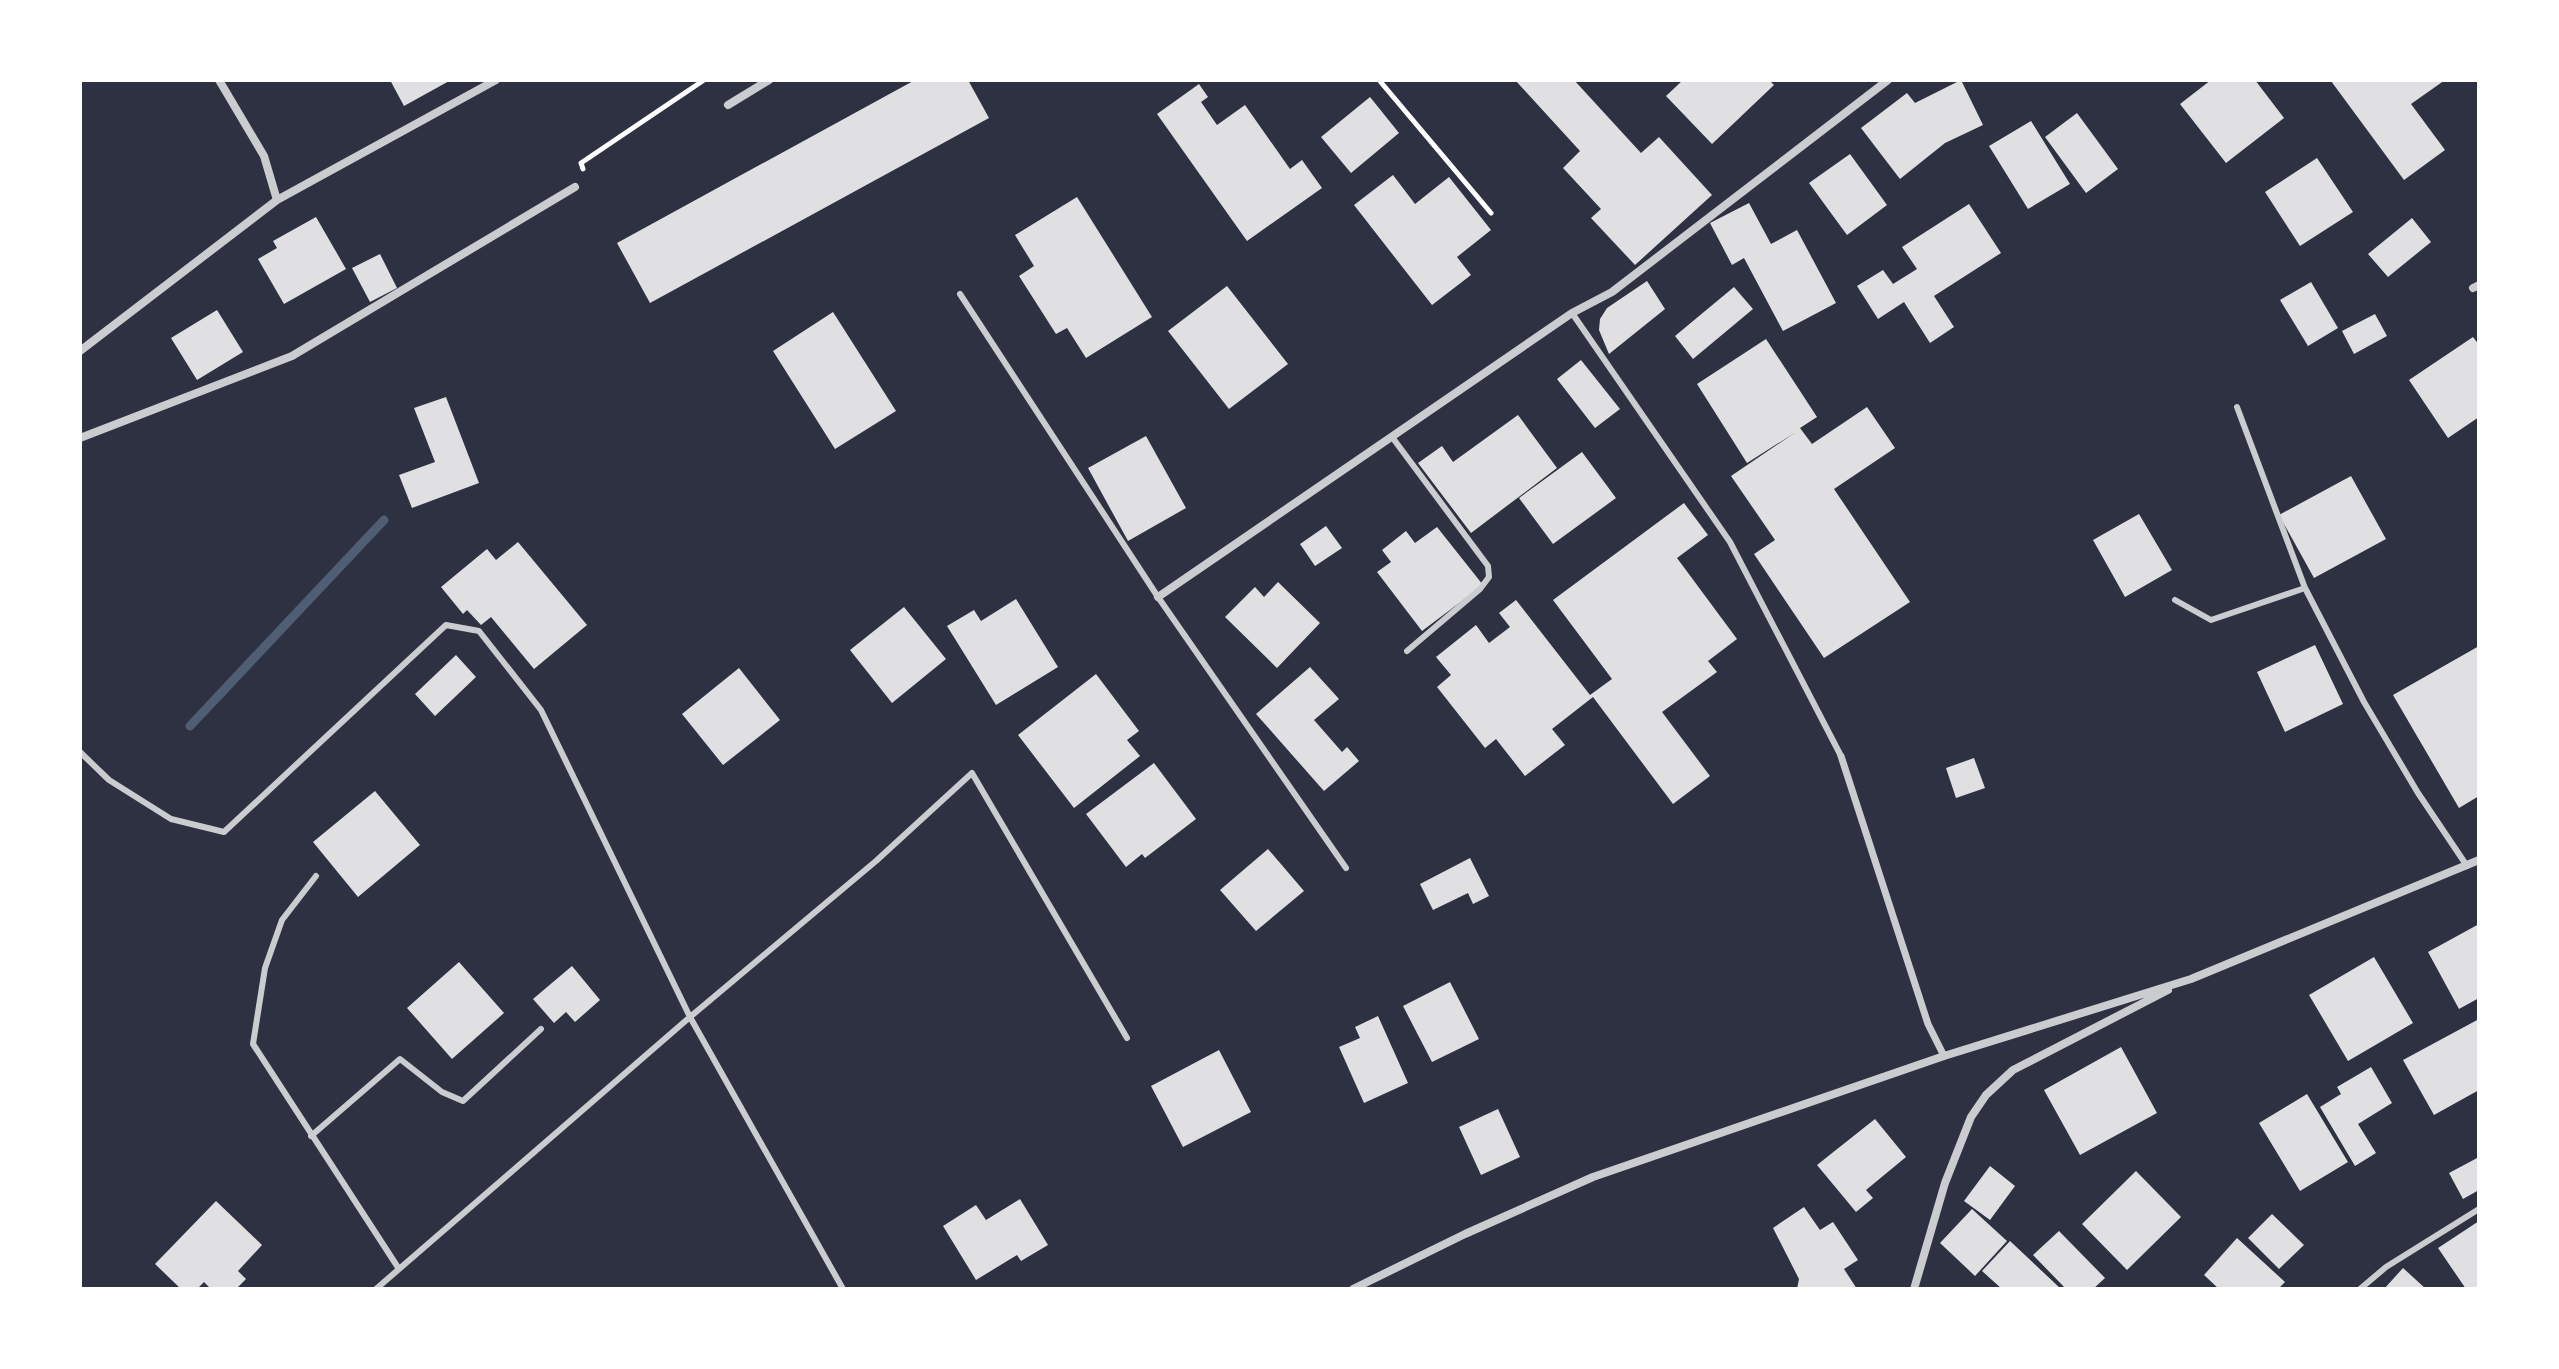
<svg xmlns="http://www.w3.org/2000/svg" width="2559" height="1369" font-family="'Sofia Sans Condensed',sans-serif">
<rect width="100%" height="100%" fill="#2d3142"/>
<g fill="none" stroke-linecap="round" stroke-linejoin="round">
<path stroke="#4f5d75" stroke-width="9" d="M190 726 384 520"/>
</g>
<path fill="#e0e0e3" d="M390 80H451L404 106Z
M915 80H968L989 118 650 303 617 243Z
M1515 80H1574L1641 153 1659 137 1712 195 1635 265 1591 218 1601 209 1563 168 1580 151Z
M1683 80H1769L1774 85 1712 144 1666 96Z
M1961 80 1983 125 1945 143 1900 179 1861 128 1907 93 1915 103Z
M2211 80H2255L2284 118 2226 163 2180 104Z
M2333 80H2445L2411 104 2445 150 2404 180 2331 81Z
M1199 84 1208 97 1201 102 1217 125 1245 105 1290 169 1302 160 1322 188 1247 241 1157 114Z
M1370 97 1399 133 1351 173 1321 137Z
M2077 113 2118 169 2086 193 2045 137Z
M2031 121 2070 184 2028 209 1989 146Z
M1850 154 1887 205 1847 235 1809 183Z
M2317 158 2353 212 2300 246 2265 192Z
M1393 175 1415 204 1449 177 1491 230 1457 257 1471 275 1432 305 1354 205Z
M1077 197 1152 317 1086 358 1067 328 1056 334 1019 276 1034 266 1015 235Z
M1749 203 1771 244 1797 230 1836 303 1783 331 1744 258 1732 265 1710 223Z
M1969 204 2001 253 1934 296 1954 327 1930 343 1904 302 1878 319 1857 286 1883 270 1893 284 1917 269 1902 247Z
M316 217 346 269 284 304 258 259 277 248 273 241Z
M2412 218 2431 242 2388 277 2368 254Z
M380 254 397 288 370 302 352 268Z
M1647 281 1665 309 1609 354 1599 330 1600 319 1607 308Z
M2311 282 2338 328 2308 346 2280 300Z
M1227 286 1288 364 1229 409 1168 331Z
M1734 287 1753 309 1693 359 1675 336Z
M217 310 243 352 197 380 171 338Z
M833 312 896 411 835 449 773 351Z
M2375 314 2387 336 2354 354 2342 331Z
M2473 337 2479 345V417L2448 438 2409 380Z
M1766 339 1817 417 1800 428 1812 444 1867 407 1895 448 1834 489 1910 602 1824 658 1754 554 1775 540 1731 476 1796 432 1747 463 1697 384Z
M1581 360 1620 409 1595 428 1557 379Z
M446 397 479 483 412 508 399 475 435 462 414 408Z
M1518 415 1557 468 1471 533 1418 463 1442 446 1453 462Z
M1146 436 1186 508 1128 541 1088 468Z
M1582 452 1616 498 1553 544 1519 498Z
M2351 476 2386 539 2314 578 2279 515Z
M1684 503 1708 535 1677 558 1737 639 1708 661 1717 672 1662 712 1710 776 1673 804 1593 697 1552 729 1565 745 1525 776 1496 739 1485 748 1437 687 1451 675 1436 657 1476 625 1489 643 1510 627 1499 613 1516 600 1590 695 1612 679 1553 600Z
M2139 514 2172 570 2125 597 2093 540Z
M1326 526 1342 548 1315 566 1300 544Z
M1437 527 1483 585 1422 631 1377 572 1391 562 1382 550 1406 531 1415 543Z
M518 542 587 625 534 669 491 617 481 625 467 610 463 614 441 587 487 549 496 560Z
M1278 582 1320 623 1277 668 1225 617 1255 587 1264 597Z
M1016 599 1058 667 996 705 947 626 974 610 981 621Z
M904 607 946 659 892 703 850 650Z
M2315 645 2343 704 2285 732 2257 672Z
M2479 646V796L2459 808 2393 695Z
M456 655 476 677 435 716 415 694Z
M1310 667 1339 699 1314 720 1342 752 1347 747 1359 761 1324 791 1256 714Z
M739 668 780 720 723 765 682 714Z
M1096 674 1139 731 1127 740 1140 756 1074 808 1018 735Z
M1974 758 1985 788 1956 798 1946 768Z
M1154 763 1196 819 1145 858 1142 854 1126 867 1086 814Z
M375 791 420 845 358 897 313 842Z
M1268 849 1304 891 1256 931 1220 890Z
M1470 858 1489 896 1473 904 1468 893 1433 910 1420 884Z
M2479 924V998L2459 1009 2428 952Z
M2374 957 2413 1023 2348 1061 2309 995Z
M459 962 504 1013 452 1059 407 1008Z
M572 966 600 1000 575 1022 566 1012 554 1023 533 999Z
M1450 982 1479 1039 1432 1062 1403 1006Z
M1378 1016 1408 1083 1364 1103 1339 1047 1360 1038 1355 1027Z
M2479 1019V1090L2434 1115 2403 1060Z
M2121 1047 2157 1113 2080 1155 2044 1090Z
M1219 1050 1251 1112 1183 1147 1151 1086Z
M2371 1067 2392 1103 2358 1124 2376 1153 2355 1166 2320 1107 2341 1094 2337 1087Z
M2307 1094 2348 1162 2300 1191 2259 1123Z
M1498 1109 1520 1157 1481 1175 1459 1127Z
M1875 1119 1906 1157 1866 1190 1873 1198 1856 1212 1817 1165Z
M2479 1157V1190L2463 1199 2449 1173Z
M1990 1166 2015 1186 1990 1220 1964 1201Z
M2136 1171 2181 1217 2127 1270 2082 1224Z
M1020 1199 1048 1245 1021 1261 1017 1255 976 1280 943 1226 976 1205 986 1220Z
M216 1201 262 1245 238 1271 246 1279 236 1289H211L204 1282 197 1289H181L155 1264Z
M1804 1207 1820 1230 1833 1222 1858 1260 1844 1269 1857 1289H1797L1799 1279 1773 1228Z
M1972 1209 2007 1241 1975 1276 1940 1243Z
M2272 1214 2304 1245 2279 1269 2248 1238Z
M2479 1221V1289H2466L2438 1248Z
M2059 1231 2105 1278 2093 1289H2066L2033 1255Z
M2237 1238 2285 1282 2278 1289H2219L2204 1275Z
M2010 1241 2061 1289H2002L1982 1271Z
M2403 1268 2426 1289H2384Z"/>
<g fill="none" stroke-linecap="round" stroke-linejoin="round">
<path stroke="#fff" stroke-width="5" d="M1379 80 1491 213
M583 169 581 163 704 80"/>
<path stroke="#caccd0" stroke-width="6" d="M960 294 1158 597 1346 868
M1572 313 1730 542 1841 756
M2237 407 2305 588 2364 702 2418 793 2467 866
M1392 437 1488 566 1489 577 1480 589 1407 651
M2175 600 2211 620 2305 588
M80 752 109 780 171 819 224 832 446 625 479 631 541 710 690 1017 843 1289
M316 876 282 920 265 968 253 1044 399 1269
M311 1136 400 1059 442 1092 463 1101 541 1029
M376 1289 690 1017 876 861 972 773 1127 1038
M2360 1289 2386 1267 2479 1209"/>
<path stroke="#caccd0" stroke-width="7" d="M1841 756 1928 1024 1944 1056"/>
<path stroke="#caccd0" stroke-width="8" d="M219 80 264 156 277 200
M728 105 769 80
M2473 288 2479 285
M80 351 277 200 496 80
M80 438 292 356 575 187
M1158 597 1572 313 1612 292 1888 80
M1353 1289 1465 1234 1593 1177 1944 1056 2191 979 2479 860
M1914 1289 1945 1183 1971 1117 1986 1095 2013 1070 2168 990"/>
</g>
<rect width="2559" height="1369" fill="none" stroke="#ffffff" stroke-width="164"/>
</svg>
